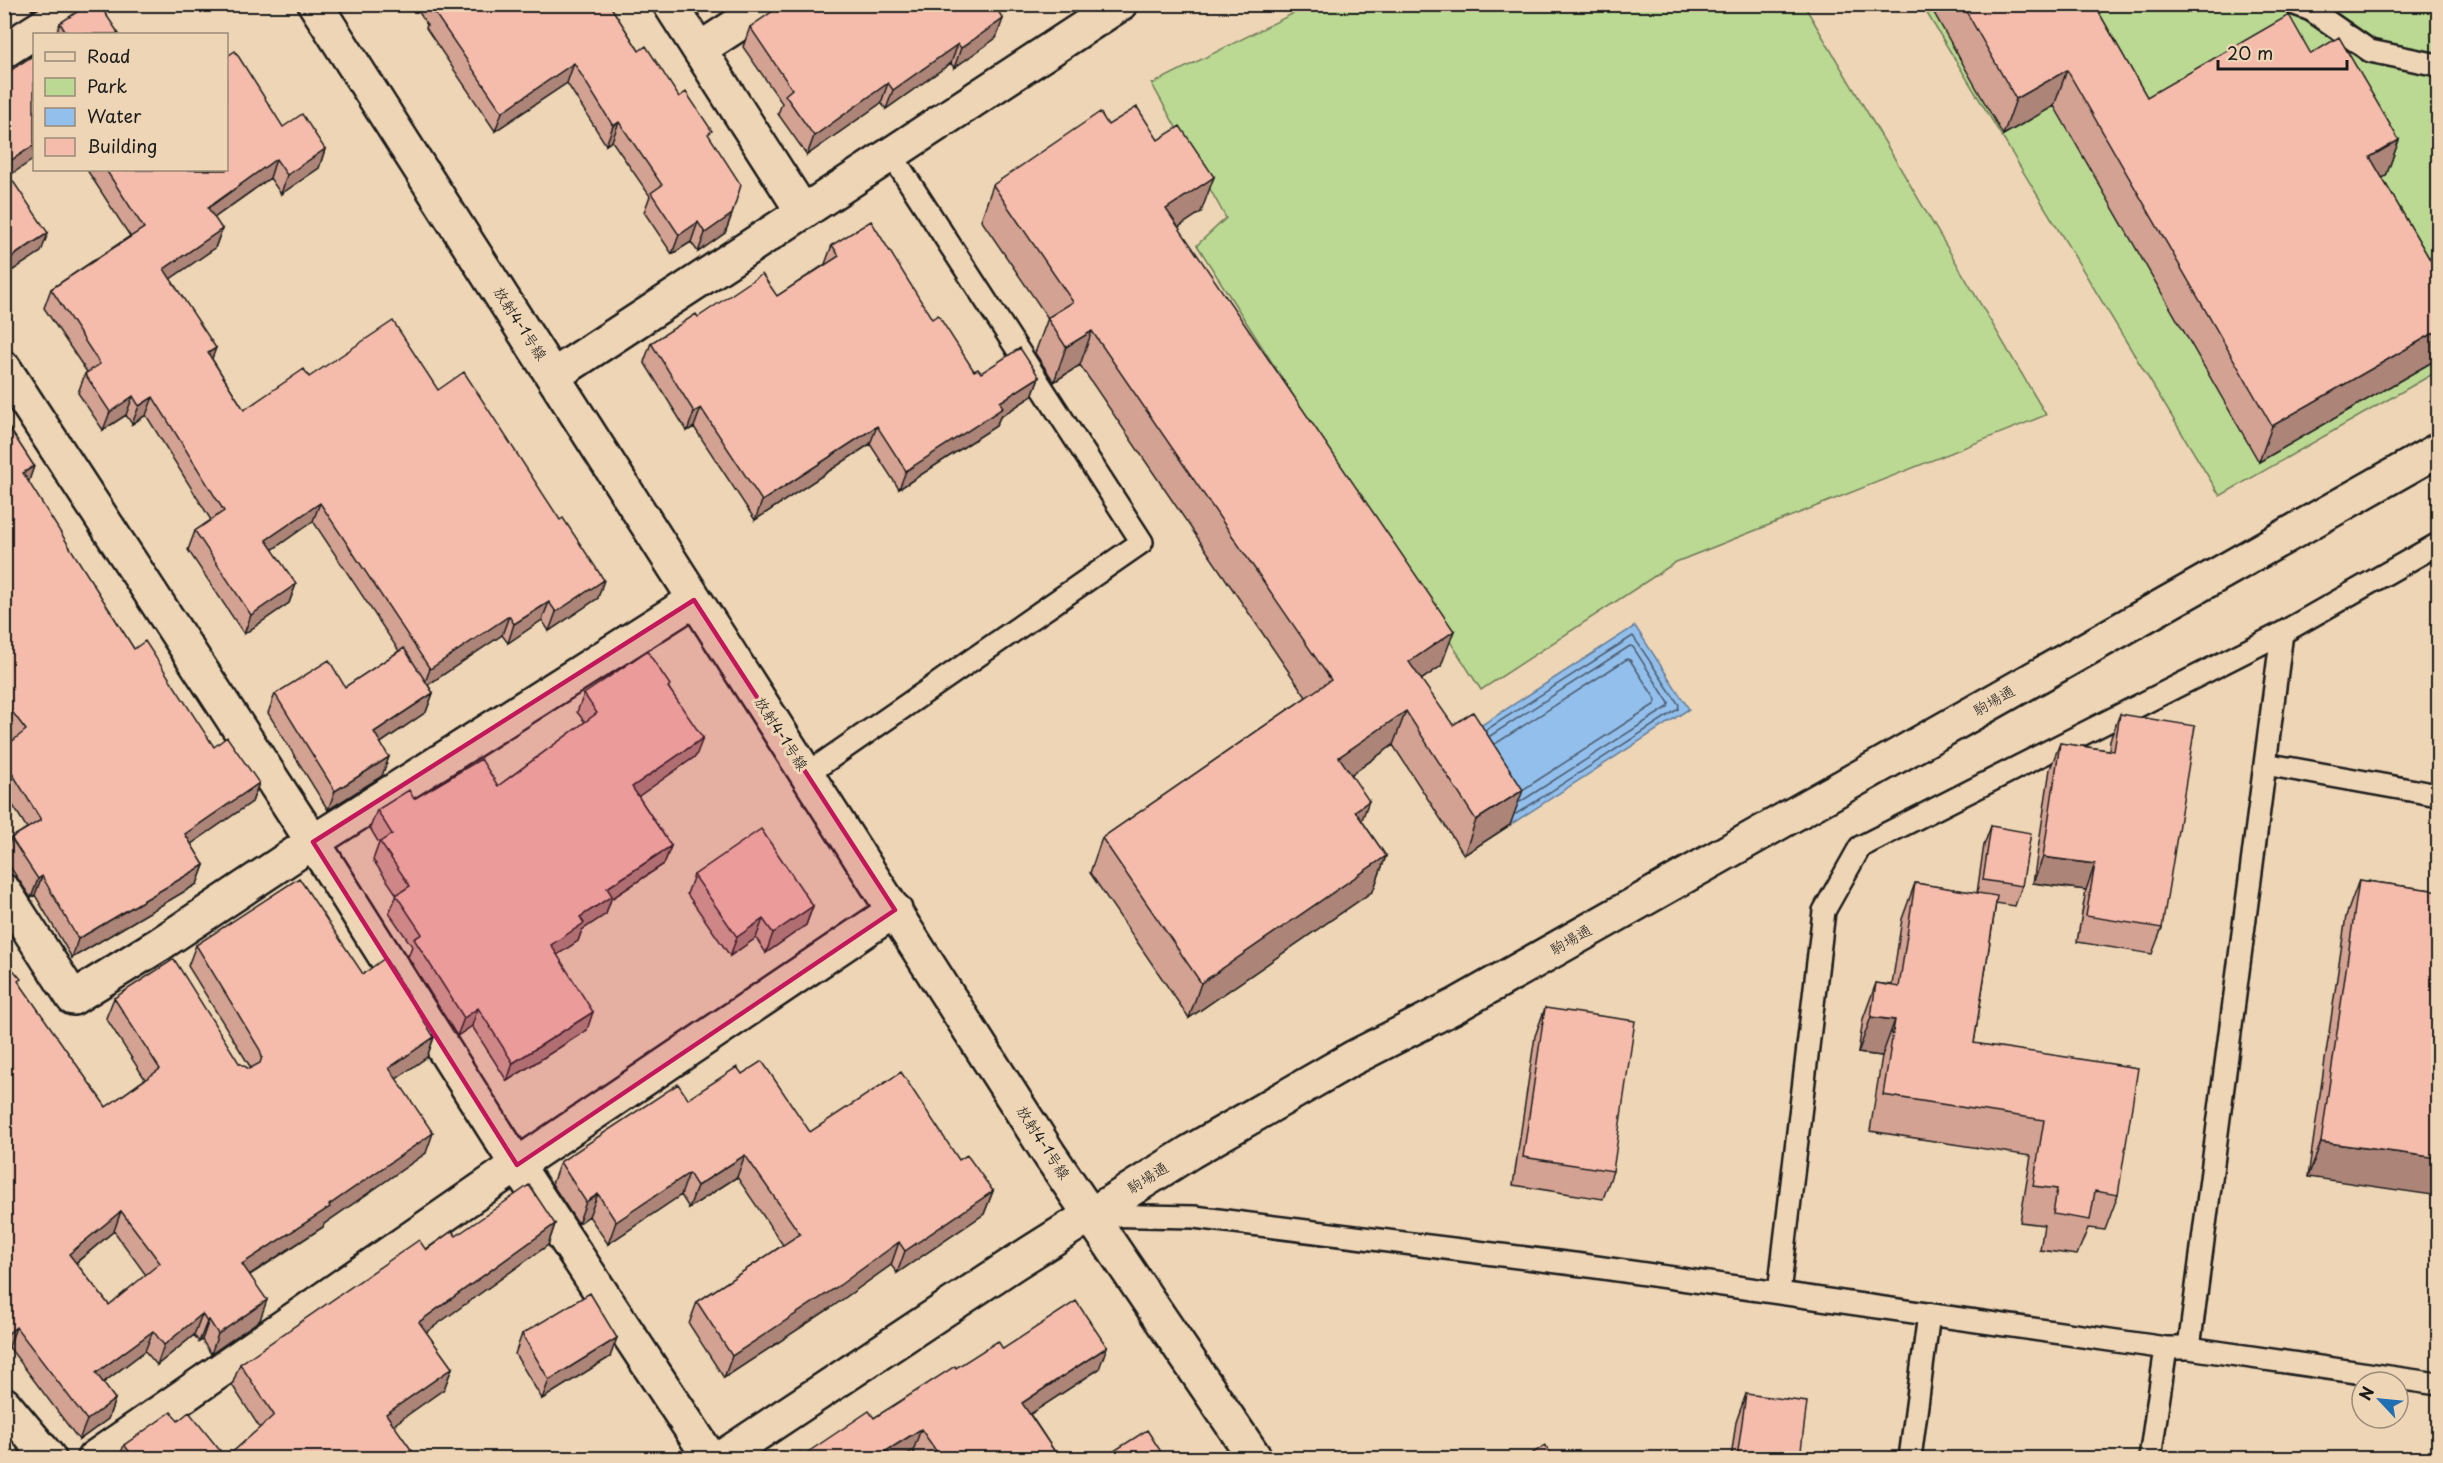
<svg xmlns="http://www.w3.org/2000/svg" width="2443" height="1463" font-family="'Playpen Sans','Klee One',sans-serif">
<rect width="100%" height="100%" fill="#eed5b5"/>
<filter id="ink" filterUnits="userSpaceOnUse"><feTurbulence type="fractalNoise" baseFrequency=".0167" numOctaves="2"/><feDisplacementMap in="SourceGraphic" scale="12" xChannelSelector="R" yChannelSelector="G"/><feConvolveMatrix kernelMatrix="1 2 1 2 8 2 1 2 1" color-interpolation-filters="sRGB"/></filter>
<g filter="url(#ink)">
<path fill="#bbd992" stroke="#6c7a57" stroke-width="1.5" d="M1310 5H1804L2046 415 1676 562 1481 690 1197 245 1226 218 1152 84Z
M1922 5H2438V371L2220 496Z"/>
<path fill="#93bfec" stroke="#637e99" stroke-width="1.5" d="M1635 626 1689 709 1510 825 1457 741Z"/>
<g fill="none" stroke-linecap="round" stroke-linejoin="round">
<path stroke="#4c5d6f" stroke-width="1.5" d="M1486 730 1633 636 1679 705 1678 709 1516 814
M1490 736 1630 646 1633 647 1669 703 1668 707 1520 802
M1495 744 1627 659 1630 660 1656 700 1655 704 1524 789"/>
<defs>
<path id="lane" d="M2295 4 2311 10 2370 51 2438 65
M2265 764 2282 633 2438 544
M807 774 1142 542 891 154
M1092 1215 1194 1217 1582 1265 2166 1348H2189L2438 1384
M1779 1293 1824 911 1860 847 2282 633
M2189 1348 2265 764 2438 795
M1910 1458 1929 1314
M2150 1458 2166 1348"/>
<path id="street" d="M670 4 803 212
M700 49 769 4
M4 51 78 4
M4 368 313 842 517 1165 710 1458
M4 891 73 998 160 944 313 842 694 600
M4 1404 49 1458
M94 1458 517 1165 895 910"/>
<path id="secondary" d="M315 4 1049 1154 1255 1458
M553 376 1120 4
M721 1458 1013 1264 1190 1152 1353 1058 1455 1006 2438 450"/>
</defs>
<use href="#lane" stroke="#1c1c1c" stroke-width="26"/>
<use href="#street" stroke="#1c1c1c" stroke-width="38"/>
<use href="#secondary" stroke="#1c1c1c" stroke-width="38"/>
<use href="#lane" stroke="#eed5b5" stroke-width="21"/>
<use href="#street" stroke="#eed5b5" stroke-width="33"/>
<use href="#secondary" stroke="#eed5b5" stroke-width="33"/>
</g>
<path fill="#d3a293" stroke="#1c1c1c" stroke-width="1.5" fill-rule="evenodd" d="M28 4H42L32 11Z
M414 4H609L639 51 679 97 710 138 732 214 725 233 698 252 691 242 672 254 644 212 650 196 612 141 606 145 567 83 495 131 426 28 427 25Z
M1929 4H2094L2147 97 2311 54 2399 140 2386 176 2382 178 2439 275V358L2259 462 2054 106 2003 135Z
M60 23 119 34H56Z
M750 27 996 38 954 68 951 63 886 109 881 103 807 155 778 114 782 103 743 47Z
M283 127 325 149 319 168 281 194 270 178 214 218 222 229 215 248 170 279 212 359 244 410 309 377 438 390 598 598 549 631 542 620 508 643 502 635 428 685 433 693 426 712 381 743 382 776 328 810 268 713 275 694 345 687 399 651 313 521 272 550 296 584 289 603 244 634 188 550 195 531 211 520 146 415 132 424 126 415 103 430 78 393 85 374 87 372 44 308 51 289 130 236 87 170H226Z
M993 185 1201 212 1178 227 1441 666 1421 680 1510 825 1464 855 1393 745 1351 775 1362 821 1386 856 1373 891 1189 1018 1090 873 1102 838 1306 697 1080 365 1054 382 1035 353 1048 318 981 220Z
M832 245 932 319 974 371 981 373 1039 377 1032 396 1000 417 996 426 899 489 870 444 755 520 694 427 687 431 644 362 651 343 698 317 777 296 825 264Z
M4 420 34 466 28 482 134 649 214 747 259 783 252 802 191 844 204 865 197 884 72 958 35 895 31 898 4 858 11 838 27 828 4 791V748L13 741 4 729Z
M669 688 696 756 638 796 671 846 664 864 611 899 606 914 582 930 578 941 557 955 587 1030 507 1081 472 1026 457 1036 408 957 412 946 389 913 397 895 373 860 379 843 370 828 377 810 414 799 498 786 585 722 577 712 584 694Z
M2120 714 2162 928 2152 954 2077 942 2086 890 2033 883 2050 769 2060 743 2109 750 2110 740Z
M1991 826 2022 886 2015 906 1996 903 1974 1043 2118 1195 2105 1230 2088 1228 2077 1255 2040 1250 2044 1225 2020 1222 2031 1156 1870 1131 1882 1056 1858 1053 1863 1019 1876 983 1892 985 1902 919 1915 883 1977 893 1984 845Z
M694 875 813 906 806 925 766 953 756 938 730 956 687 894Z
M2359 880 2439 891 2308 1177 2346 916Z
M196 945 363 974 434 1037 427 1057 396 1079 426 1153 324 1224 323 1227 250 1275 260 1320 211 1354 202 1340 199 1342 194 1335 157 1365 145 1351 103 1383 115 1399 108 1419 79 1440 9 1347 4 1351V959L19 983 106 1107 145 1079 106 1018 114 998 249 1069 251 1068 188 966ZM114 1231 146 1275 109 1305 76 1263Z
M1545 1008 1613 1171 1603 1199 1513 1185 1535 1036Z
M742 1074 810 1132 959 1160 993 1191 984 1214 897 1273 891 1265 832 1307 724 1378 689 1324 697 1302 783 1245 737 1177 689 1208 681 1195 608 1244 589 1216 578 1224 552 1184 560 1162 688 1099Z
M555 1224 548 1245 426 1332 452 1368 444 1389 393 1425 417 1458H226L260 1428 232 1385 240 1364 426 1250 456 1236Z
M522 1334 610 1357 542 1399 515 1354Z
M1003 1349 1099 1369 1030 1414 1059 1458H918L913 1451 802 1456 874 1418 956 1368Z
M1746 1394 1800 1458H1731L1736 1422Z
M178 1421 226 1458H119L124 1445Z"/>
<path fill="#ac8478" stroke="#1c1c1c" stroke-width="1.5" d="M4 4H12L4 9Z
M35 4H42L32 11Z
M1003 19 996 38 954 68 961 48Z
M958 44 951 63 886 109 893 90Z
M574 63 567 83 495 131 502 112Z
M2067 70 2054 106 2003 135 2016 99Z
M888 83 881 103 807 155 814 136Z
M619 122 612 141 606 145 613 126Z
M2399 140 2386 176 2357 192 2370 157Z
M34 145V159L4 179V165Z
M325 149 319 168 281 194 287 175Z
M276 159 270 178 201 227 208 208Z
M1214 177 1201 212 1153 244 1166 209Z
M732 214 725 233 698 252 705 233Z
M698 222 691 242 672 254 679 235Z
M222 229 215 248 157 288 164 269Z
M48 233 41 252 4 276V262Z
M2439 330V358L2259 462 2272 426Z
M1092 331 1080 365 1054 382 1066 347Z
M216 348 209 367 208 353Z
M1039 377 1032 396 1000 417 996 426 899 489 906 471 1000 402Z
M133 396 126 415 103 430 110 412Z
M153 397 146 415 132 424 139 406Z
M701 408 694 427 687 431 694 412Z
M877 426 870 444 755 520 762 501Z
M34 466 28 484 23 473Z
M320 503 313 521 259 559 266 540Z
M604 580 598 598 549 631 556 612Z
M296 584 289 603 244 634 251 615Z
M549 602 542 620 508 643 514 624Z
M509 616 502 635 423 688 430 669Z
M1454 631 1441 666 1396 697 1409 662Z
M433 693 426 712 367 752 374 732Z
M1406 711 1393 745 1326 792 1339 757Z
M703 738 696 756 626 805 632 787Z
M389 757 382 776 328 810 335 791Z
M259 783 252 802 178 853 185 834Z
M1523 790 1510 825 1464 855 1476 820Z
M1369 801 1356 836 1355 811Z
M671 846 664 864 611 899 606 914 582 930 578 941 545 963 551 945 580 917 607 888Z
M1386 856 1373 891 1189 1018 1201 983Z
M2043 857 2095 864 2086 890 2033 883Z
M204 865 197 884 72 958 78 939Z
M42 876 35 895 31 898 38 879Z
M813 906 806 925 766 953 773 933Z
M763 919 756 938 730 956 737 937Z
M478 1008 472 1026 457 1036 464 1018Z
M593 1012 587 1030 507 1081 513 1063Z
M1871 1017 1895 1020 1882 1056 1858 1053Z
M434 1037 427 1057 382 1089 389 1068Z
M433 1133 426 1153 324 1224 323 1227 235 1284 242 1264 329 1205Z
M2321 1142 2439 1158V1196L2308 1177Z
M745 1155 737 1177 689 1208 697 1186Z
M689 1173 681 1195 608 1244 616 1222Z
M993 1191 984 1214 897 1273 905 1251Z
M598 1194 589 1216 578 1224 586 1202Z
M121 1211 114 1231 62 1274 69 1254Z
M555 1224 548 1245 411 1343 419 1322Z
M899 1242 891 1265 832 1307 724 1378 732 1356Z
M267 1300 260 1320 211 1354 218 1334Z
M202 1314 194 1335 157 1365 164 1345Z
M209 1320 202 1340 199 1342 207 1322Z
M16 1327 9 1347 4 1351V1340L6 1335Z
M153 1331 145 1351 88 1394 96 1373Z
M617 1338 610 1357 542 1399 549 1380Z
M1107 1347 1099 1369 1014 1425 1022 1403Z
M452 1368 444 1389 378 1436 386 1414Z
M115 1399 108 1419 79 1440 87 1420Z
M921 1429 913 1451 901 1458H875Z
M14 1452 11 1458H6Z"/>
<path fill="#f5bcab" stroke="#1c1c1c" stroke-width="1.5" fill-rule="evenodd" d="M89 4H99L119 34H64L66 33 60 23Z
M433 4H609L639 51 646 46 679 97 686 92 712 131 708 134 741 185 732 214 705 233 698 222 679 235 651 193 662 185 619 122 613 126 574 63 502 112 432 9 435 8Z
M783 4H994L1003 19 961 48 958 44 893 90 888 83 814 136 785 95 792 89 750 27Z
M1962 4H2094L2147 97 2289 15 2311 54 2339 37 2399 140 2370 157 2439 275V330L2272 426 2067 70 2016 99Z
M235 51 283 127 302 114 325 149 287 175 276 159 208 208 222 229 164 269 216 348 208 353 244 410 304 369 309 377 393 321 438 390 464 372 560 520 563 518 604 580 556 612 549 602 514 624 509 616 430 669 320 503 266 540 296 584 251 615 195 531 224 511 153 397 139 406 133 396 110 412 85 374 100 364 51 289 144 228 106 170H226V57Z
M34 55V145L4 165V75Z
M1137 107 1158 140 1180 126 1214 177 1166 209 1454 631 1409 662 1453 725 1473 712 1523 790 1476 820 1406 711 1339 757 1369 801 1355 811 1386 856 1201 983 1102 838 1331 680 1092 331 1066 347 1047 318 1073 302 993 185 1100 112 1108 125Z
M4 168 48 233 4 262Z
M871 221 932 319 938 315 974 371 978 369 981 373 1020 348 1039 377 1000 402 1003 408 906 471 877 426 762 501 701 408 694 412 651 343 696 314 698 317 762 274 777 296 839 256 832 245Z
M4 420 34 466 23 473 134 649 145 641 214 747 227 737 259 783 185 834 204 865 78 939 42 876 38 879 11 838 41 820 4 760V748L26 730 4 701Z
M404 648 433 693 374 732 389 757 335 791 275 694 329 660 345 687Z
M647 651 670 685 668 687 703 738 632 787 671 846 607 888 612 896 580 917 584 923 551 945 593 1012 513 1063 478 1008 464 1018 414 939 422 934 396 895 410 886 380 842 392 834 377 810 409 790 414 799 481 759 498 786 597 713 584 694Z
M2120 714 2195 726 2162 928 2086 916 2095 864 2043 857 2060 743 2114 751Z
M1991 826 2031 833 2022 886 1983 880Z
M761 829 813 906 773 933 763 919 737 937 694 875Z
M299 878 363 974 385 958 434 1037 389 1068 433 1133 329 1205 330 1207 242 1264 267 1300 218 1334 209 1320 207 1322 202 1314 164 1345 153 1331 96 1373 115 1399 87 1420 16 1327 6 1335 4 1333V959L21 979 18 981 106 1107 160 1069 114 998 174 959 239 1063 249 1069 260 1063 262 1057 260 1050 196 945ZM121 1211 160 1263 109 1305 69 1254Z
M2359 880 2439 891V1158L2321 1142Z
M1915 883 1997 896 1974 1043 2138 1068 2118 1195 2095 1191 2090 1220 2053 1214 2057 1189 2033 1186 2044 1120 1883 1095 1895 1020 1871 1017 1876 983 1899 987Z
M1545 1008 1635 1021 1613 1171 1523 1157Z
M762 1061 810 1132 901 1072 959 1160 967 1155 993 1191 905 1251 899 1242 840 1285 732 1356 697 1302 800 1234 745 1155 697 1186 689 1173 616 1222 598 1194 586 1202 560 1162 678 1084 688 1099 737 1067 742 1074Z
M529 1185 555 1224 419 1322 452 1368 386 1414 417 1458H311V1457L309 1458H226L274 1415 240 1364 419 1240 426 1250 452 1231 456 1236Z
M590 1293 617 1338 549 1380 522 1334Z
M1076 1301 1107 1347 1022 1403 1059 1458H941L921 1429 875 1458H790L800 1452 802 1456 869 1411 874 1418 955 1366 956 1368 998 1341 1003 1349Z
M1746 1394 1807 1402 1800 1458H1737Z
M171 1412 178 1421 189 1412 226 1458H135L124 1445Z
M1147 1430 1165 1458H1103Z
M4 1440 14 1452 6 1458H4Z
M1545 1445 1554 1458H1526Z"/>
</g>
<path fill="#c2185b" fill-opacity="0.2" stroke="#c2185b" stroke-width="4.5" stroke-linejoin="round" d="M694 600 895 910 517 1165 313 842Z"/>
<g text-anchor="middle" stroke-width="6" stroke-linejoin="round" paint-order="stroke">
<g font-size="15" fill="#1c1c1c" stroke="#eed5b5">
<text transform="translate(520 324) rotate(57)" y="5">放射4-1号線</text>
<text transform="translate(1994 701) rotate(-30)" y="5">駒場通</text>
<text transform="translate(781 734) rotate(57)" y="5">放射4-1号線</text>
<text transform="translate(1571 940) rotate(-30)" y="5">駒場通</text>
<text transform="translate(1043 1143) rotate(57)" y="5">放射4-1号線</text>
<text transform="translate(1148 1178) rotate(-32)" y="5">駒場通</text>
</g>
</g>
<rect width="2443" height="1463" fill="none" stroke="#eed5b5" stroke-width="24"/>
<rect x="12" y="12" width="2419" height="1439" fill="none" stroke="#1c1c1c" stroke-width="2" filter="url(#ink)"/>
<rect x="33" y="33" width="195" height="138" fill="#eed5b5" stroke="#9a8b78" stroke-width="1.5"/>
<rect x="45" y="52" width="30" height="9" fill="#eed5b5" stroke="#9a8b78" stroke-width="1.5"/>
<text x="87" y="63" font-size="18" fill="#1c1c1c">Road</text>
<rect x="45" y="78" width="30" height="18" fill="#bbd992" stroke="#9a8b78" stroke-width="1.5"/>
<text x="87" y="93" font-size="18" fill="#1c1c1c">Park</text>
<rect x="45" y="108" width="30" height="18" fill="#93bfec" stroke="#9a8b78" stroke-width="1.5"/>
<text x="87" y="123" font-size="18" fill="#1c1c1c">Water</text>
<rect x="45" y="138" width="30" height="18" fill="#f5bcab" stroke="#9a8b78" stroke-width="1.5"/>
<text x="87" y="153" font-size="18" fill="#1c1c1c">Building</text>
<g transform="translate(2380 1400) rotate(296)"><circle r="28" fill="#eed5b5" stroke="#9a8b78" stroke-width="1.5"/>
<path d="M0-4.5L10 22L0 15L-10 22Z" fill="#1f6fb2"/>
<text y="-9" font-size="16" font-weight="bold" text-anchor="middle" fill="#1c1c1c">N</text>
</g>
<path d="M2218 60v9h129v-9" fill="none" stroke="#1c1c1c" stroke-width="3"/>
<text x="2227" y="60" font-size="18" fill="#1c1c1c" stroke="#eed5b5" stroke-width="4.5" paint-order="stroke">20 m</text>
</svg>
